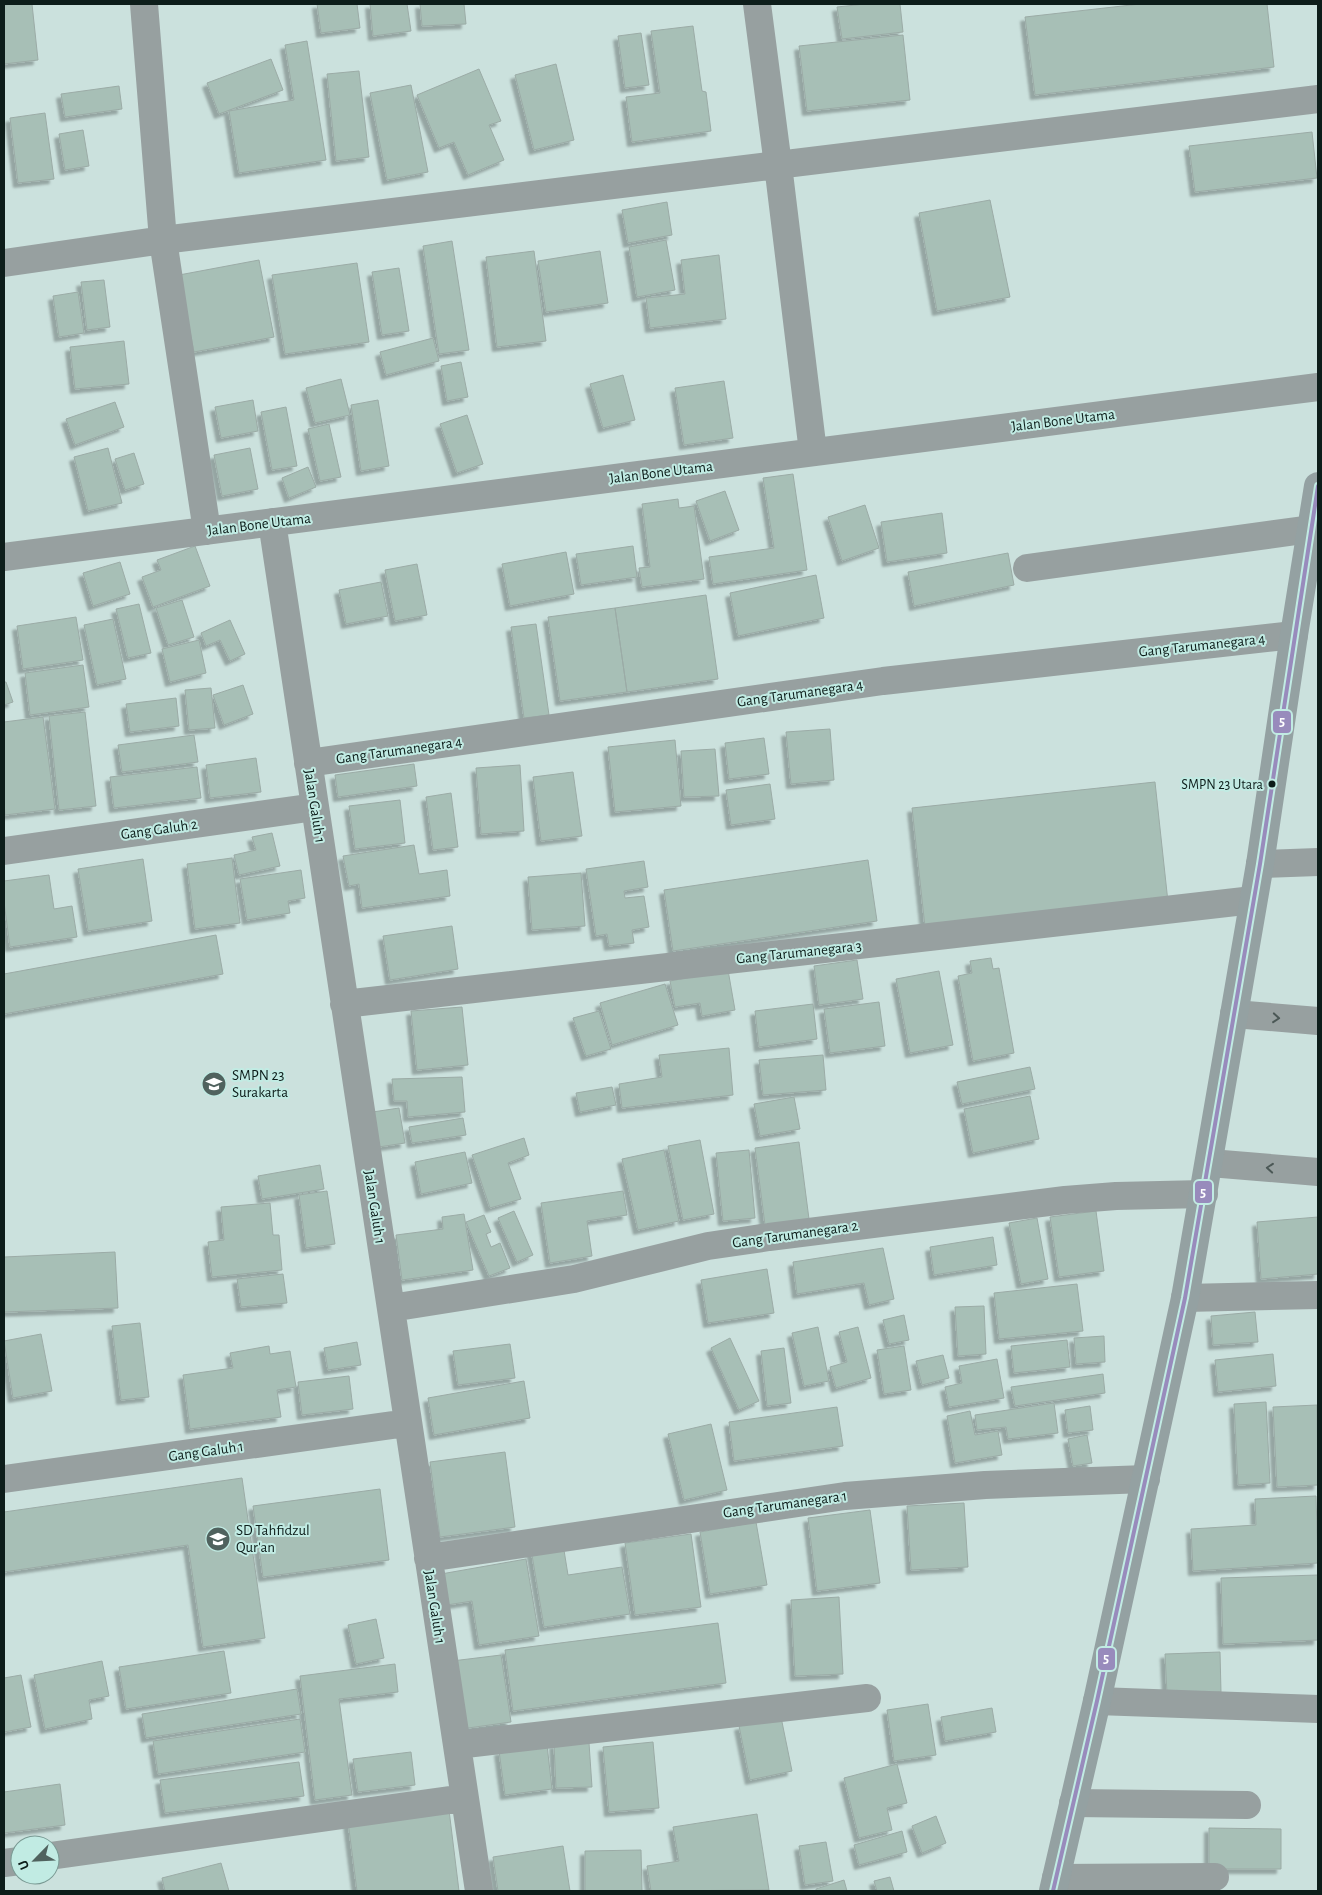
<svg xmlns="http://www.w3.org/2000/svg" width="1322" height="1895" font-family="'Alegreya Sans',sans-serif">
<defs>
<filter id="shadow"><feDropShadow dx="-4.5" dy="4.5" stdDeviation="1" flood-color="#0004"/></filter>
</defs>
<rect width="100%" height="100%" fill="#cbe1dd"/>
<path fill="#a7bfb6" stroke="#9baba6" filter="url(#shadow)" d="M12 4H32L38 60 4 64V5Z
M317 4H357L360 28 321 33Z
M370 4H407L411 31 373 36Z
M420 4H464L466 24 422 26Z
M865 4H900L903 32 842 39 837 7Z
M1140 4H1267L1274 67 1035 95 1025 17Z
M693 26 702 91 706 92 711 131 632 142 626 97 660 93 651 31Z
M641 33 649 85 625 88 618 36Z
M903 35 910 100 807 111 799 46Z
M307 41 326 160 239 173 229 111 294 100 285 45Z
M271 59 283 90 219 114 207 83Z
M556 64 574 140 534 150 515 75Z
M479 69 501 121 489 125 504 160 468 175 454 142 439 148 417 95Z
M359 71 369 157 336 161 327 74Z
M411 85 428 172 387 180 370 93Z
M119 86 122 109 65 117 61 94Z
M45 113 54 179 18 183 10 118Z
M83 130 89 166 65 170 59 134Z
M1312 132 1317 178 1195 192 1189 146Z
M990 200 1010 297 937 311 919 213Z
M667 202 672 235 628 243 622 210Z
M666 240 675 290 637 297 629 247Z
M452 241 469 350 439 354 423 246Z
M534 251 546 341 497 347 486 257Z
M600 251 608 303 546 312 538 261Z
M719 255 726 319 650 328 646 298 685 294 681 260Z
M259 260 274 337 194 352 179 275Z
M357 263 369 342 285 354 272 275Z
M399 268 409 331 382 335 372 272Z
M104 280 110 327 87 330 81 282Z
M78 292 84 333 59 337 53 296Z
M433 338 439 361 386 375 380 352Z
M124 341 129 384 75 389 70 347Z
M461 362 468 397 447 401 441 366Z
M623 375 635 420 603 428 590 384Z
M341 379 350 415 315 423 306 388Z
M724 381 733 438 684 445 675 388Z
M253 400 258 431 221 438 215 407Z
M378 400 389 466 361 471 351 405Z
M115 402 124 427 75 445 66 419Z
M286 407 297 466 272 470 261 412Z
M467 415 483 464 457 473 440 424Z
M329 424 341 477 320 481 308 429Z
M108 448 122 503 88 511 74 457Z
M250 448 258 489 222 496 214 455Z
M134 453 144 484 125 490 115 459Z
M308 467 316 487 289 498 282 478Z
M793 474 807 570 713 584 709 557 774 548 763 478Z
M725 491 739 530 710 541 696 501Z
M678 499 679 508 694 506 704 579 642 587 639 568 650 567 642 504Z
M865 505 879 548 842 561 828 517Z
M942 513 947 553 887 562 881 522Z
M195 546 210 586 153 607 142 577 161 570 157 560Z
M633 546 637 577 581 585 576 554Z
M566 552 574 594 510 606 502 564Z
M1008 553 1014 585 914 606 908 572Z
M120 562 130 594 93 606 83 573Z
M417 564 427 615 395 621 385 570Z
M816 575 824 618 738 636 730 593Z
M381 582 388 616 346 624 339 590Z
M706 595 718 679 627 692 615 608Z
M182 600 194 637 168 645 156 608Z
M139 604 151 653 128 658 116 609Z
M615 608 627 692 560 701 548 617Z
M76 617 83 660 23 669 17 626Z
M113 619 126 679 97 685 84 625Z
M230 620 245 654 230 661 220 640 206 646 201 633Z
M536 624 549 715 524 718 511 627Z
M199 640 206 673 170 682 162 649Z
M83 665 89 707 30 715 25 673Z
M4 682H6L13 702 4 705Z
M243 685 253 714 224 725 213 695Z
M211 688 215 728 189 730 185 690Z
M176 698 179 726 130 732 126 704Z
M85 712 96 806 59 810 49 716Z
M43 717 55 809 5 815 4 802V722Z
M830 729 834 780 791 784 786 732Z
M194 735 198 762 122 772 118 745Z
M764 738 769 774 729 779 725 743Z
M675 740 681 806 615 812 608 747Z
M715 749 719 796 684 797 681 751Z
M256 758 261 792 210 798 206 765Z
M414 764 417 786 338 797 335 775Z
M520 765 524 831 481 834 476 768Z
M197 767 201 798 114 808 110 777Z
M573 772 582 836 541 841 533 777Z
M1155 782 1168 902 925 927 912 808Z
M770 784 775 819 731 825 726 790Z
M451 793 458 847 433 850 426 797Z
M400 800 405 843 355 849 349 806Z
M272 833 280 866 239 875 234 855 256 850 252 837Z
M414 845 419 874 447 870 450 896 362 908 359 884 349 886 343 856Z
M232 858 240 923 195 929 187 864Z
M143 859 152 921 88 931 78 869Z
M868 860 877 921 673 951 664 890Z
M644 861 648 887 624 891 625 898 644 896 649 927 632 930 634 943 609 946 607 934 596 936 586 869Z
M301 870 305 898 288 901 290 913 247 920 240 879Z
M581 873 585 926 532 930 528 877Z
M49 875 54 909 72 906 77 937 10 947 4 902V881Z
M452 926 458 969 390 980 383 936Z
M216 935 223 974 4 1014V974Z
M991 958 993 969 999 968 1014 1053 973 1061 958 976 972 973 970 961Z
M857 960 863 999 819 1005 814 966Z
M728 970 735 1010 702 1016 700 1003 675 1007 670 981Z
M939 971 953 1045 910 1053 896 979Z
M665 984 678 1025 612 1045 600 1003Z
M879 1002 885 1046 830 1053 824 1009Z
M813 1004 817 1039 759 1047 755 1011Z
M462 1007 468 1065 417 1070 411 1011Z
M599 1011 611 1049 586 1056 573 1018Z
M729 1048 733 1095 622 1108 619 1084 662 1077 659 1055Z
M823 1055 826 1090 763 1095 759 1060Z
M1030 1067 1035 1089 962 1104 957 1082Z
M462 1077 465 1112 408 1117 407 1101H394L392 1079Z
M612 1087 616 1105 580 1112 576 1093Z
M1030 1096 1039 1139 973 1153 964 1109Z
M794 1097 800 1129 760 1136 754 1104Z
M399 1108 405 1143 372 1148 366 1113Z
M463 1118 466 1135 412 1143 409 1127Z
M524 1138 529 1155 508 1163 521 1199 490 1208 472 1155Z
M700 1140 714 1214 683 1220 668 1146Z
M799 1142 809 1219 765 1225 755 1148Z
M664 1150 679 1221 638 1230 622 1159Z
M749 1150 755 1218 723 1221 716 1153Z
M465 1152 472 1183 421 1194 415 1162Z
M320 1165 324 1189 262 1199 258 1176Z
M327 1191 335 1244 306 1248 299 1195Z
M623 1191 627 1215 587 1221 592 1256 550 1263 541 1203Z
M270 1203 273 1235H279L282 1270 212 1277 208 1242 224 1240 221 1207Z
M514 1211 533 1255 517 1262 498 1218Z
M1096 1211 1104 1271 1059 1277 1050 1217Z
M464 1214 473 1270 402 1280 396 1235 443 1229 442 1217Z
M484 1215 491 1232 486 1234 491 1247 500 1243 510 1268 489 1276 466 1222Z
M1318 1217V1274L1261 1279 1257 1222Z
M1037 1218 1048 1279 1021 1284 1009 1223Z
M993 1237 997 1265 934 1275 930 1247Z
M883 1248 894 1299 869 1305 864 1283 797 1294 793 1262Z
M115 1252 118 1308 4 1312V1257Z
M767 1269 774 1313 708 1323 701 1280Z
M283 1274 287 1303 241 1307 237 1279Z
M1077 1284 1083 1331 999 1339 994 1293Z
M984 1306 986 1354 958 1356 955 1307Z
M1255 1312 1258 1342 1213 1345 1211 1316Z
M904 1315 909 1340 889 1344 883 1320Z
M140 1323 149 1397 121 1400 112 1326Z
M818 1327 829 1381 804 1386 792 1333Z
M858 1327 871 1378 836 1388 830 1367 847 1362 839 1332Z
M41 1334 52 1391 13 1398 4 1341Z
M1104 1336 1105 1362 1076 1364 1074 1338Z
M730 1338 759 1401 739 1410 711 1348Z
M1067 1340 1070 1367 1014 1373 1011 1346Z
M357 1342 361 1365 328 1370 324 1348Z
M510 1344 515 1378 458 1385 453 1351Z
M269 1346 270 1354 290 1351 296 1387 277 1390 281 1417 190 1429 183 1375 233 1368 230 1353Z
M904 1346 911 1390 884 1394 877 1350Z
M784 1348 791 1403 767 1406 761 1351Z
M1273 1354 1276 1386 1218 1392 1215 1360Z
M943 1355 949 1378 922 1385 916 1361Z
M997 1359 1004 1398 949 1407 945 1387 962 1383 959 1366Z
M1103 1374 1105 1393 1015 1406 1011 1387Z
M349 1376 353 1409 302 1415 298 1382Z
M524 1381 530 1418 434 1435 428 1398Z
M1266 1402 1270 1483 1238 1485 1234 1404Z
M1054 1403 1058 1433 1008 1439 1006 1427 977 1430 975 1415Z
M1317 1405 1318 1485 1277 1487 1273 1407Z
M1090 1406 1093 1430 1068 1433 1065 1410Z
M837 1407 843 1446 734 1461 729 1422Z
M970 1411 975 1435 998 1431 1002 1455 955 1463 947 1416Z
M711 1424 727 1490 684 1500 668 1434Z
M1087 1435 1092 1463 1073 1466 1068 1439Z
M505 1452 515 1527 440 1537 430 1462Z
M242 1478 265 1638 203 1647 188 1545 4 1572V1512Z
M380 1489 389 1560 263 1577 253 1506Z
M1316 1496 1318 1563 1193 1571 1191 1529 1256 1525 1255 1499Z
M964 1503 968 1567 911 1570 907 1506Z
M870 1510 880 1583 817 1591 808 1518Z
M756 1522 767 1585 710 1594 700 1532Z
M691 1534 701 1607 635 1615 625 1543Z
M563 1544 568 1575 622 1567 630 1614 544 1627 531 1549Z
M526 1559 539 1636 479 1645 472 1601 447 1605 441 1574Z
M1318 1575V1640L1223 1644 1221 1578Z
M839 1597 843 1674 795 1676 791 1600Z
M376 1619 384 1658 356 1664 348 1625Z
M718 1623 726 1683 513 1711 505 1650Z
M224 1651 231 1693 126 1709 119 1667Z
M1220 1652 1221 1692 1167 1694 1165 1654Z
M501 1655 511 1722 461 1729 452 1661Z
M102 1661 109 1696 89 1700 92 1719 45 1729 34 1675Z
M395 1664 398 1692 339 1699 352 1795 315 1800 300 1676Z
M21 1675 31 1727 4 1732V1678Z
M297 1689 301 1714 146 1738 142 1714Z
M928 1704 936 1755 894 1761 887 1710Z
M992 1708 996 1732 945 1741 941 1717Z
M781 1717 792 1771 750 1780 739 1726Z
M300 1719 305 1752 158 1774 153 1741Z
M653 1742 659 1808 609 1812 603 1747Z
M589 1743 592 1787 556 1788 554 1744Z
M547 1745 552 1789 505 1795 499 1751Z
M411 1752 415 1785 358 1792 353 1759Z
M299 1762 304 1796 165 1813 160 1780Z
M897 1764 907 1803 887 1808 892 1830 859 1838 844 1778Z
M60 1784 65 1825 4 1833V1792Z
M449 1810 459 1891H357L348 1822Z
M757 1814 769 1890 651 1891 647 1866 679 1861 673 1827Z
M936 1816 946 1843 922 1853 912 1826Z
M1209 1828 1281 1829V1869H1209Z
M902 1831 907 1852 859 1865 854 1845Z
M826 1842 833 1881 805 1885 799 1846Z
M563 1846 570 1891H498L493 1857Z
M641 1850 642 1891H585V1851Z
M221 1863 229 1891H165L162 1878Z
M890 1877 894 1891H877L874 1881Z
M844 1880 847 1891H816V1889Z"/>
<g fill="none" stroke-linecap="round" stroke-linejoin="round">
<path stroke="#97a0a0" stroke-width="28" d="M144 4 163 240 207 531
M757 4 778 165 813 452
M4 263 163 240 1318 99
M272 522 479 1891
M4 557 1318 387
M1027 568 1311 529
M308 763 883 681 1294 635
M4 851 315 807
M1260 864 1318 862
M344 1004 1253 900
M1234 1014 1318 1021
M1210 1163 1318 1172
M1185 1298 1318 1295
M391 1308 574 1279 708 1246 769 1237 1065 1200 1116 1196 1204 1194
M4 1479 407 1423
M428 1558 845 1496 985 1485 1146 1479
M1097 1701 1318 1709
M457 1745 867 1698
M1073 1803 1247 1805
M50 1856 464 1798
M4 1863 20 1861
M1056 1878 1215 1877"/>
<path stroke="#94a1a2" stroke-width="28" d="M1053 1891 1097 1701 1185 1298 1260 864 1294 635 1318 486"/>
<defs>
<path id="bus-1" d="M1053 1891 1097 1701 1185 1298 1260 864 1318 486"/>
</defs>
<use href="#bus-1" stroke="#c1ebe3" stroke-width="8"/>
<use href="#bus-1" stroke="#988bbc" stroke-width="4"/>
</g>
<defs><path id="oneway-chevron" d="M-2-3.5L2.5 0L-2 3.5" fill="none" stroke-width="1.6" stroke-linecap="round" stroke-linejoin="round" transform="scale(1.25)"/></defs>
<g stroke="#4b5856">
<use href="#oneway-chevron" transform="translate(1276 1018) rotate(5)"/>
<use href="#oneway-chevron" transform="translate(1270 1168) rotate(-175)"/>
</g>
<defs>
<symbol id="school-disc" viewBox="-11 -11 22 22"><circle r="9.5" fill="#50625e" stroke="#c1ebe3"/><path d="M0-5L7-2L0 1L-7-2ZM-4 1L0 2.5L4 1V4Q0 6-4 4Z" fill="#fff"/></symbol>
</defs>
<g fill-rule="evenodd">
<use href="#school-disc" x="200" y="1070" width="28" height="28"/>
<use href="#school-disc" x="204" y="1525" width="28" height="28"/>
</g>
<circle fill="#0d1d1a" stroke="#c1ebe3" stroke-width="2" cx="1272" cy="784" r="4.5"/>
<g text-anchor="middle" stroke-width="4" stroke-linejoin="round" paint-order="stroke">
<g font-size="14" fill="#0d1d1a" stroke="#c1ebe3" text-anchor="end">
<text x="1263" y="789">SMPN 23 Utara</text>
</g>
<g font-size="15" fill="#0d1d1a" stroke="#c1ebe3">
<text transform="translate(1063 420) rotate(-7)" y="5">Jalan Bone Utama</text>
<text transform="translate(661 472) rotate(-7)" y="5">Jalan Bone Utama</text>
<text transform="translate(259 524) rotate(-7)" y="5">Jalan Bone Utama</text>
<text transform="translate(1202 645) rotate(-6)" y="5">Gang Tarumanegara 4</text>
<text transform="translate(800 693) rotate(-8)" y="5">Gang Tarumanegara 4</text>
<text transform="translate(399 750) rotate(-8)" y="5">Gang Tarumanegara 4</text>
<text transform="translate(315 806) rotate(81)" y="5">Jalan Galuh 1</text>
<text transform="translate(159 829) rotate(-8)" y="5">Gang Galuh 2</text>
<text transform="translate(799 952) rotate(-6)" y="5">Gang Tarumanegara 3</text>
<text transform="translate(375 1207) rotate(81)" y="5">Jalan Galuh 1</text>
<text transform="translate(795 1234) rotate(-8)" y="5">Gang Tarumanegara 2</text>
<text transform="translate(206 1451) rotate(-8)" y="5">Gang Galuh 1</text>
<text transform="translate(785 1504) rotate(-8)" y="5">Gang Tarumanegara 1</text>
<text transform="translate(435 1607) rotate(81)" y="5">Jalan Galuh 1</text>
</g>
<g font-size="15" fill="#0d1d1a" stroke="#c1ebe3" text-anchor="start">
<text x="232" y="1080">SMPN 23<tspan x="232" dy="17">Surakarta</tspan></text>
<text x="236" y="1535">SD Tahfidzul<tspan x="236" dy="17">Qur'an</tspan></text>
</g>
</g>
<g stroke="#c1ebe3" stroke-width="2">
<rect x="1272" y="710" width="20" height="24" rx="5" fill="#988bbc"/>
<rect x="1194" y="1180" width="19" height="24" rx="5" fill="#988bbc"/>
<rect x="1097" y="1647" width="19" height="24" rx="5" fill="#988bbc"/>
</g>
<g font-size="14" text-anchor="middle" font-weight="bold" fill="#fff">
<text x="1282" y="726">5</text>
<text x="1203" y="1197">5</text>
<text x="1106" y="1663">5</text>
</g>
<rect width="1322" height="1895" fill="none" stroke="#0d1d1a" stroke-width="10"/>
<g transform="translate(35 1860) rotate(246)"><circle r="24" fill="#c1ebe3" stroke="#799993"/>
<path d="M0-4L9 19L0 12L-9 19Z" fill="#50625e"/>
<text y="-8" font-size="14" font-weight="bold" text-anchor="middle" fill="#0d1d1a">U</text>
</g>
</svg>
